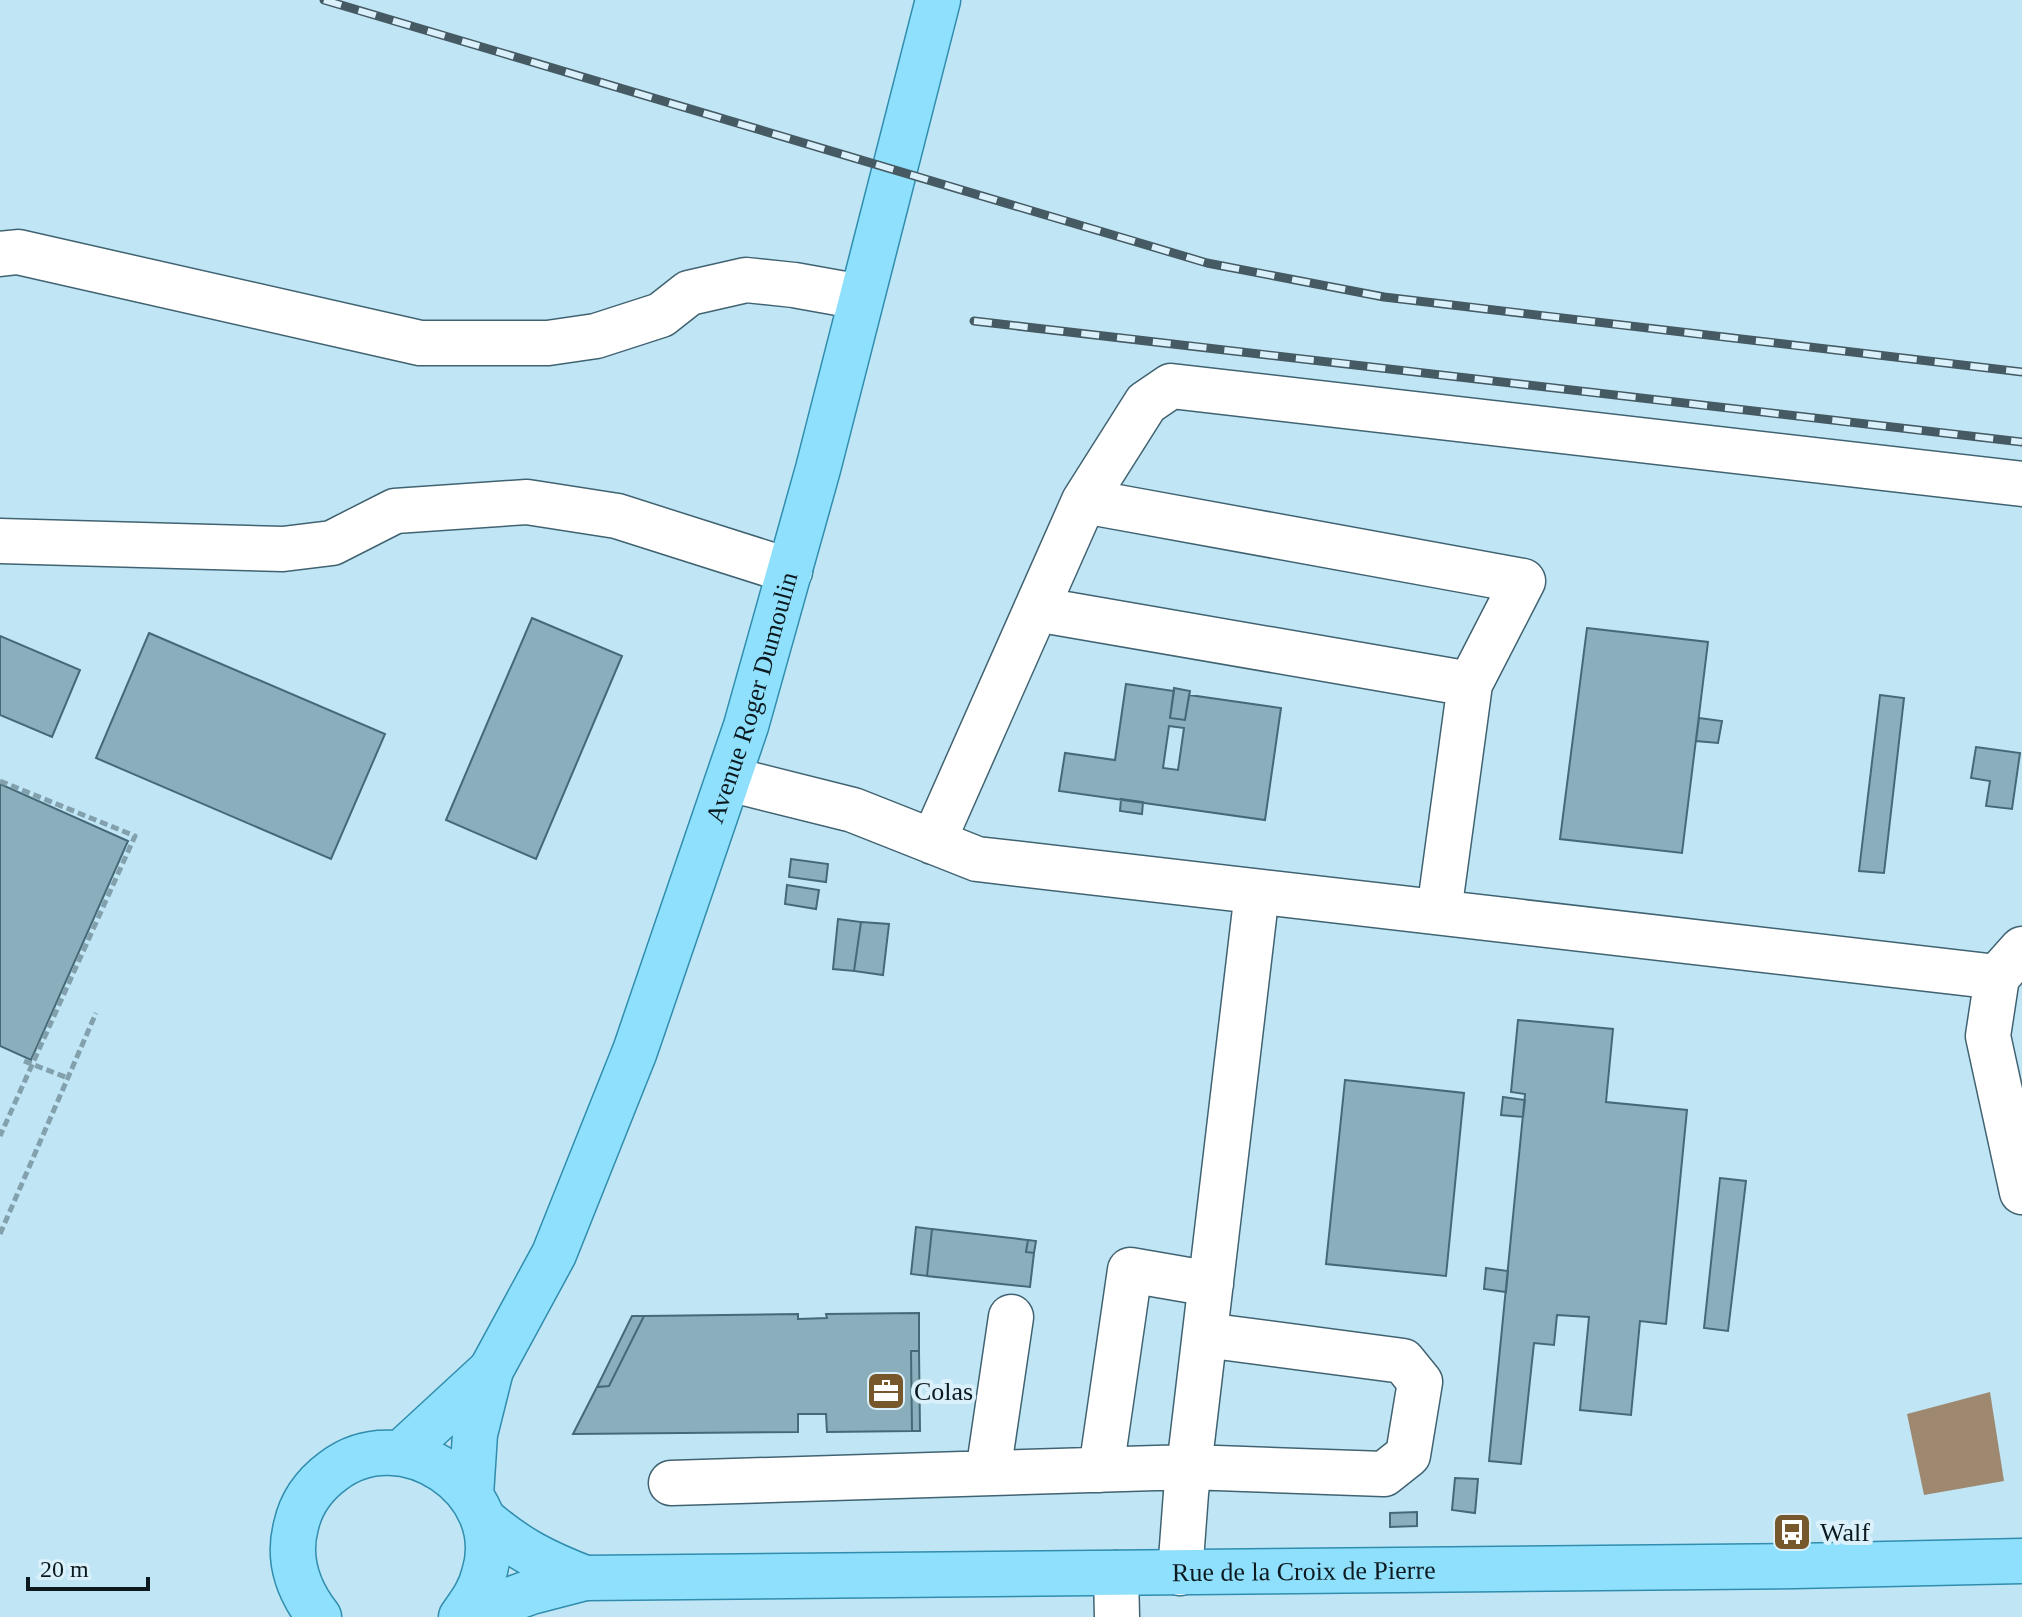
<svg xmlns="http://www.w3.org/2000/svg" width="2022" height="1617" font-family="'Times New Roman',serif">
<rect width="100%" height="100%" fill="#c0e6f6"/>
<path fill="#9e8970" d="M1990 1392 2004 1481 1924 1495 1907 1414Z"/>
<path fill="#8baebd" stroke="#466977" stroke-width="2" fill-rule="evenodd" d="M532 618 622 656 536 859 446 820Z
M1587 628 1708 642 1682 853 1560 839Z
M149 633 385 734 331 859 96 758Z
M0 636 80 670 52 737 0 715Z
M1126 684 1174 691 1170 718 1185 720 1189 695 1281 708 1265 820 1059 791 1065 753 1115 760ZM1169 726 1184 728 1178 770 1163 768Z
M1174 688 1190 691 1185 720 1170 718Z
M1880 695 1904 698 1884 873 1859 871Z
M1699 718 1722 721 1718 743 1696 741Z
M1976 747 2020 753 2012 809 1986 806 1990 781 1971 778Z
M0 784 128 841 31 1060 0 1046Z
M1121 799 1143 802 1142 814 1120 811Z
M791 859 828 864 826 882 789 877Z
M787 885 819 890 816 909 785 904Z
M838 919 861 922 854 971 833 969Z
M861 922 889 924 883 975 854 971Z
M1518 1020 1613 1029 1606 1102 1687 1110 1666 1324 1640 1321 1631 1415 1580 1410 1589 1317 1557 1315 1554 1345 1534 1343 1521 1464 1489 1461 1525 1094 1511 1092Z
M1345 1080 1464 1093 1446 1276 1326 1264Z
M1503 1097 1525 1100 1523 1117 1501 1115Z
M1720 1178 1746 1181 1728 1331 1704 1328Z
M916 1227 932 1229 927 1276 911 1274Z
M932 1229 1028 1240 1026 1252 1034 1253 1030 1287 927 1276Z
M1028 1240 1036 1241 1034 1253 1026 1252Z
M1486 1268 1508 1271 1506 1292 1484 1289Z
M919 1313V1351H911L912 1431 827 1432 826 1414H798V1432L573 1434 597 1387 609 1386 644 1316 798 1314V1319L827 1318 826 1314Z
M632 1316H644L609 1386 597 1387Z
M911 1351H919L920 1431H912Z
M1455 1478 1478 1479 1475 1513 1452 1510Z
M1417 1512V1526L1390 1527V1513Z"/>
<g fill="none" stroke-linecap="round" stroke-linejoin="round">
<defs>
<path id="minor" d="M0 254 18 252 420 343H548L596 336 661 315 689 293 746 280 794 285 861 297
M1084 501 1146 403 1171 386 2022 484
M0 541 283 549 332 543 395 511 527 502 617 516 790 571
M1036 609 1470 684
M729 779 853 810 977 859 1997 977
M933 842 1084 501 1523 581 1470 684 1439 912
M2022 949 1997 977 1988 1036 2022 1192
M1101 1470 1130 1270 1211 1284
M988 1473 1011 1317
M671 1483 1189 1467 1384 1474 1408 1455 1420 1382 1403 1361 1205 1335
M1116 1573 1117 1617
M1180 1573 1186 1493 1257 892"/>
<g id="major">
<path d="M401 1453 491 1370"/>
<path id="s1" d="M471 1495 475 1434 491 1370 554 1254 635 1051 746 726 818 469 938 0"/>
<path d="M484 1520C518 1549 544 1562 585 1578"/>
<path d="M319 1617C298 1590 287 1560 296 1526 301 1503 314 1485 333 1471 402 1418 510 1489 484 1574 480 1591 471 1603 461 1617"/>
<path id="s2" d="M462 1617 531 1592 585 1578 1795 1566 2022 1561"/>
</g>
</defs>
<use href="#minor" stroke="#416371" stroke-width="47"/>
<use href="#major" stroke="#308dae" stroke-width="47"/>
<path stroke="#83a1ad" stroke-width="5" stroke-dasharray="8 4" stroke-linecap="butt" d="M0 781 135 836 0 1136
M24 1061 68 1078
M0 1234 96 1013"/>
<use href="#minor" stroke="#fff" stroke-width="44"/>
<use href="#major" stroke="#8fe0fc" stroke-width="44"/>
<defs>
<path id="rail" d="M324 0 1207 263 1384 297 2022 372
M974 321 2022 442"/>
</defs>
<use href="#rail" stroke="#455a63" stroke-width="9"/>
<use href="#rail" stroke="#daf1fb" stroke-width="6" stroke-dasharray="18" stroke-linecap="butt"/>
</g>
<defs>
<symbol id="office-square" viewBox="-11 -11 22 22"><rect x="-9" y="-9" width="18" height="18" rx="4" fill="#77582d" stroke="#daf1fb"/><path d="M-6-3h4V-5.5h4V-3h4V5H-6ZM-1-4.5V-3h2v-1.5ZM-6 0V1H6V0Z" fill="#fff"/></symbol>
<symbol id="bus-square" viewBox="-11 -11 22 22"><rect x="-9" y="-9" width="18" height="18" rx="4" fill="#77582d" stroke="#daf1fb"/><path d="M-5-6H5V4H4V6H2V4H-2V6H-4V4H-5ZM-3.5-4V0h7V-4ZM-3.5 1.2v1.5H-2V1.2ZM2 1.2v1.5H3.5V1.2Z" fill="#fff"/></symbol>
</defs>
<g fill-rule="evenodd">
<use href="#office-square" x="864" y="1369" width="44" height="44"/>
<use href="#bus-square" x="1770" y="1510" width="44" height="44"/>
</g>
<g text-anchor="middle" stroke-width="8" stroke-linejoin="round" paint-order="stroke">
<g font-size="26" fill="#0c1a20" stroke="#daf1fb">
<text dy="9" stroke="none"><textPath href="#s1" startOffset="850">Avenue Roger Dumoulin</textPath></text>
<text dy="9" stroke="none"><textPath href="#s2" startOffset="848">Rue de la Croix de Pierre</textPath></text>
</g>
<g font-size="26" fill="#0c1a20" stroke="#daf1fb" text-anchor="start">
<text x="914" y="1400">Colas</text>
<text x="1820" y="1541">Walf</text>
</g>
</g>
<path d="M28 1577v12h120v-12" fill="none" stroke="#0c1a20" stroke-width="4"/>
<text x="40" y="1577" font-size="24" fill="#0c1a20" stroke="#daf1fb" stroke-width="6" paint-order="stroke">20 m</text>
</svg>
